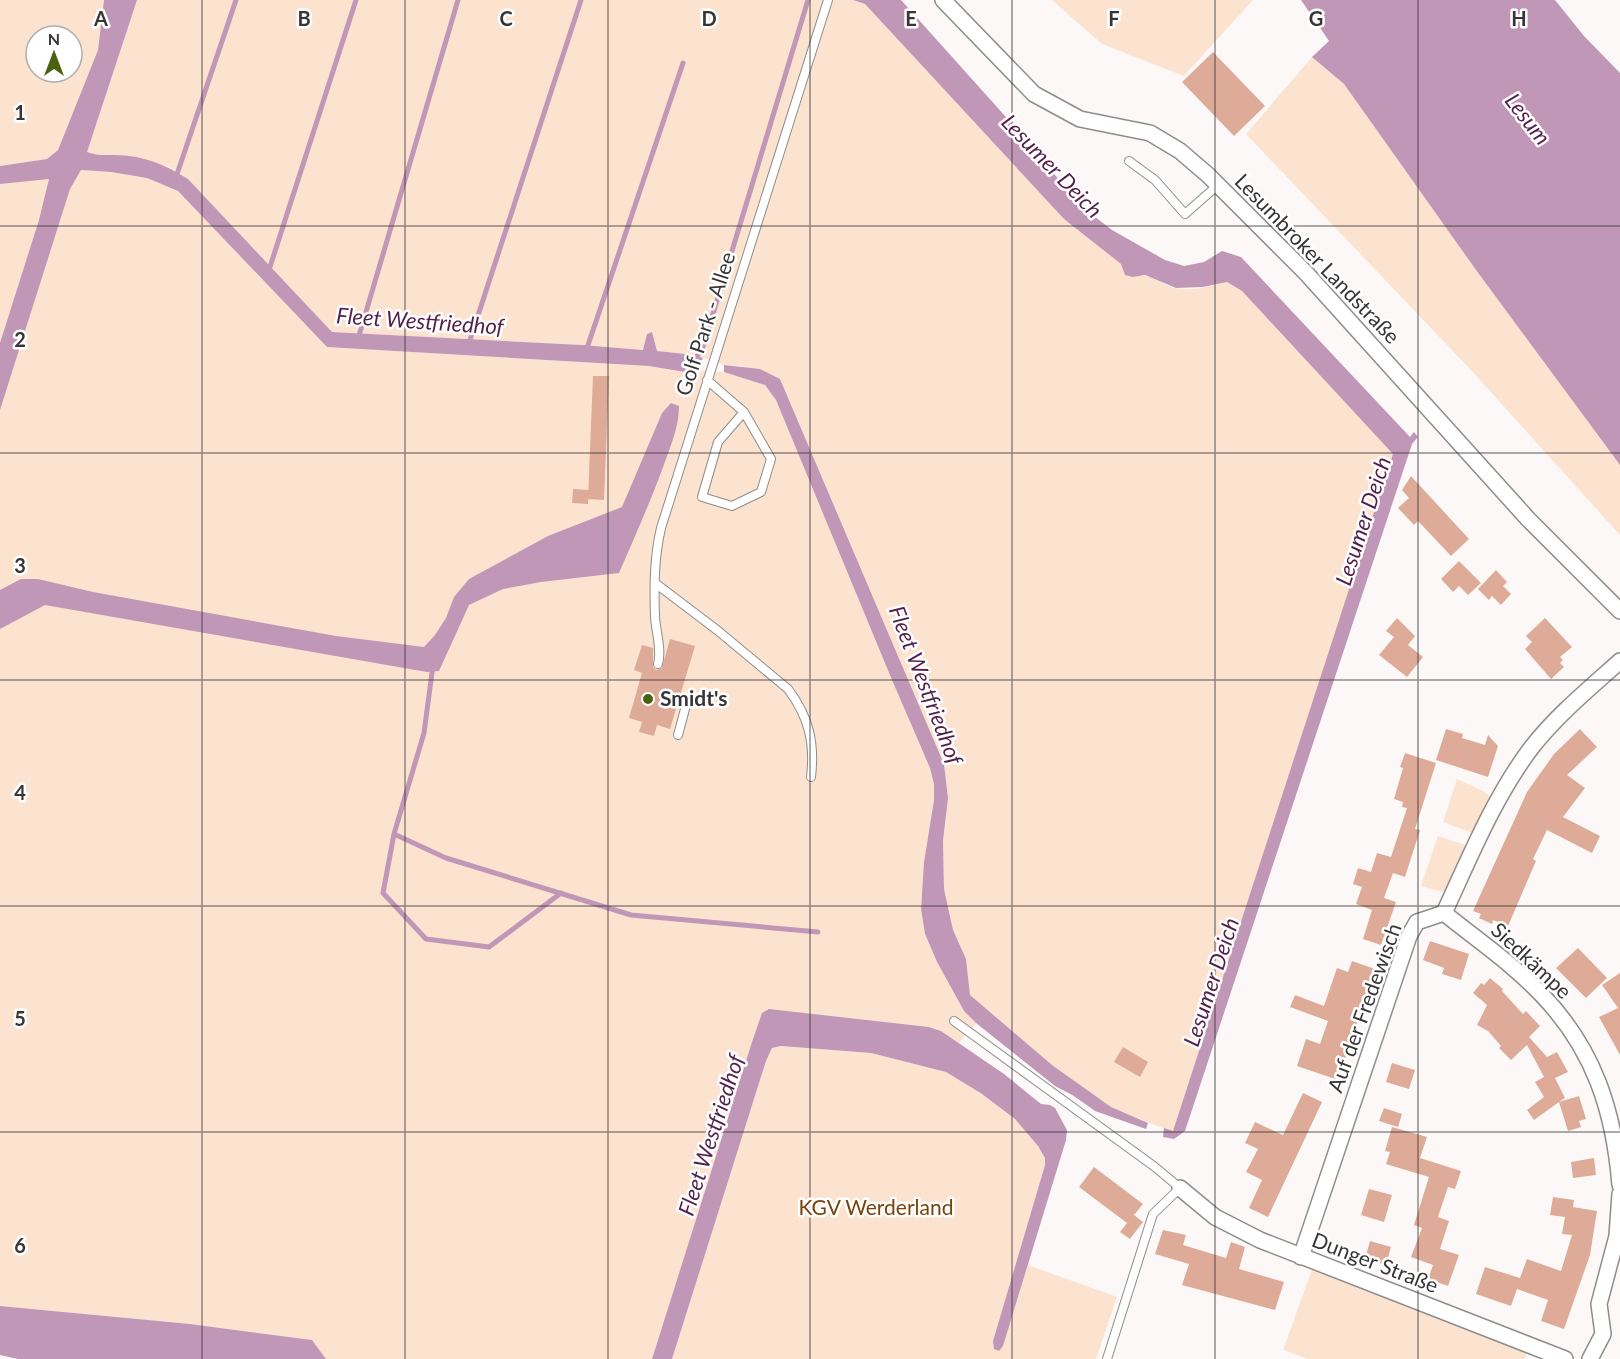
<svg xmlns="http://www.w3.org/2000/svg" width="1620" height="1359" font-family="Lato,sans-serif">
<rect width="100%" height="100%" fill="#fbf8f7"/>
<path fill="#fbe3cf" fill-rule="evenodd" d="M0 0H104L98 50 58 150 47 159 0 166ZM36 36H72V72H36Z
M137 0H853L865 4 1064 219 1121 264 1133 277C1152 273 1158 283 1174 288 1190 292 1211 286 1227 282L1242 291 1394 454 1173 1132 1111 1108 1052 1065 970 995 966 959 953 930 944 889 943 841 948 798 944 764 780 379 741 366 724 365 695 355 657 351 652 332 647 334 643 350 582 345 332 332 188 179 170 167 116 155 99 156 86 152Z
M1052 0H1253L1184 76 1102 44Z
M1312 57 1344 84 1476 270 1620 465V535L1470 369 1246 134Z
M81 170 111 172 147 178 178 191 327 347 649 366 685 372 696 370 724 372 744 377 765 385 776 400 892 680 930 768 934 784V800L924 862 921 909 925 934 937 962 964 1011 976 1023 959 1043 941 1031 929 1027 777 1010 751 1045 652 1359H326L312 1340 190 1324 0 1306V184Z
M1457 779 1485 792 1491 798V803L1475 834 1443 822Z
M1438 836 1468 846 1446 891 1443 892 1421 886Z
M781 1046 871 1053 946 1072 982 1094 1015 1119 1038 1146 1045 1158V1165L993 1341 994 1349 1003 1346 1028 1265 1117 1297 1096 1359H672L766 1061 772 1048Z
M1313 1267 1529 1348 1525 1359H1308L1283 1350Z"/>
<path fill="#c197b7" d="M104 0H137L87 152C97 156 105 155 115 155 143 155 166 165 188 179L332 332 582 345 643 350 647 334 652 332 657 351 695 355 703 358 696 370 685 372 649 366 327 347 178 191 147 178 111 172 81 170 70 189 0 410V343L39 220 49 179 0 184V166L47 159 58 150 98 50Z
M853 0H901L1014 126 1081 206 1112 230 1165 260 1184 266 1204 262 1222 251 1241 257 1410 437 1414 432 1418 437 1412 444 1185 1131 1174 1139 1163 1137 1164 1128 1173 1131 1393 454 1242 291 1227 282 1203 287 1176 288 1145 275 1133 277 1125 275 1121 264 1064 219 865 4Z
M1301 0H1555L1584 36 1620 73V465L1476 270 1344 84 1312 57 1329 41Z
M724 365 760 369 780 379 944 764 948 798 943 841 944 889 953 930 966 959 970 995 1052 1065 1111 1107 1148 1123 1146 1129 1095 1111 1074 1096 1055 1086 976 1023 964 1011 937 962 925 934 921 909 924 862 934 800V784L930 768 892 680 776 400 765 385 724 372Z
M671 403 679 406C679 424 673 440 667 456 653 496 636 534 619 573L541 582 503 589 469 605 439 671 427 672 45 605 0 629V590L21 579H38L93 592 336 636 424 647 435 635 446 618 454 597 469 579 548 536 622 507 662 413Z
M769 1009 929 1027 941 1031 1004 1074 1041 1104 1050 1105 1055 1108 1067 1130 1066 1140 1003 1346 999 1351 994 1349 993 1341 1045 1165V1158L1038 1146 1015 1119 982 1094 946 1072 871 1053 781 1046 772 1048 766 1061 672 1359H652L751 1045 762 1013Z
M0 1306 190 1324 312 1340 326 1359H18L0 1355Z"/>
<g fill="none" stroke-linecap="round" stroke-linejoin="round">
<path stroke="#c197b7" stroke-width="5" d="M176 177 236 0
M268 273 356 0
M358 339 458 0
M469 343 581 0
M586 351 683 63
M693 361 702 350 808 0
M433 665 424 733 394 834 446 858 631 915 818 932
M394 834 383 893 426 939 489 947 561 893"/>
</g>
<path fill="#deab99" d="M1213 52 1265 106 1234 136 1182 82Z
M593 376H609L604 500 588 499Z
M1411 476 1469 539 1451 556 1418 521 1414 525 1398 508 1409 498 1402 490Z
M573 489 589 490 588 504 572 503Z
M1459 561 1481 583 1468 595 1459 586 1453 592 1441 579Z
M1496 570 1507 582 1503 586 1511 594 1501 605 1492 596 1489 600 1478 589Z
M1397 618 1415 636 1408 645 1423 657 1407 677 1379 655 1394 637 1386 631Z
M1545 618 1572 647 1560 657 1563 660 1560 663 1564 667 1551 679 1525 649 1532 642 1526 636Z
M670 639 695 646 670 729 657 725 654 736 639 732 642 722 629 718 642 673 634 670 642 645 653 648V667L656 670 662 668Z
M1446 729 1463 734 1462 738 1485 745 1488 735 1498 746 1488 777 1436 760Z
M1580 729 1597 747 1567 775 1585 788 1563 817 1600 836 1592 853 1547 830 1533 859 1536 861 1508 926 1493 920 1492 924 1479 918 1481 914 1473 911 1527 792 1554 754Z
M1405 753 1436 763 1415 829 1420 830 1405 877 1393 873 1384 898 1396 902 1381 945 1363 939 1372 910 1356 904 1362 887 1353 884 1358 868 1371 872 1377 853 1391 857 1407 808 1402 807 1403 802 1394 799 1403 768 1400 767Z
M1430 941 1469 954 1461 980 1442 974 1444 968 1423 960Z
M1578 948 1607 978 1586 998 1556 968Z
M1352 961 1375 969 1338 1080 1297 1066 1306 1039 1320 1044 1328 1021 1290 1007 1295 995 1324 1006 1337 968 1348 972Z
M1620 973V1055L1599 1017 1618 1008 1602 985Z
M1490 978 1503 989 1502 991 1523 1014 1526 1011 1540 1026 1529 1037 1547 1057 1557 1052 1568 1072 1555 1078 1565 1098 1559 1102 1579 1096 1586 1119 1579 1121 1581 1127 1568 1131 1559 1102 1534 1120 1527 1110 1544 1097 1535 1082 1544 1077 1527 1045 1511 1060 1499 1048 1501 1046 1488 1031 1477 1025 1487 1005 1473 993 1481 983 1484 985Z
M1123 1047 1148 1062 1140 1077 1114 1062Z
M1392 1063 1415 1070 1409 1089 1386 1082Z
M1303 1093 1322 1102 1268 1217 1249 1208 1262 1180 1246 1172 1258 1149 1245 1143 1255 1122 1283 1135Z
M1384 1108 1402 1114 1398 1127 1379 1121Z
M1392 1127 1427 1137 1420 1158 1461 1171 1455 1189 1448 1187 1438 1217 1449 1221 1440 1249 1459 1255 1448 1286 1428 1279 1433 1265 1411 1257 1422 1228 1414 1225 1429 1177 1386 1164 1390 1152 1385 1151Z
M1594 1158 1596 1175 1573 1178 1571 1162Z
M1094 1167 1143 1204 1134 1215 1143 1222 1130 1239 1120 1232 1127 1223 1079 1187Z
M1369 1189 1392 1195 1384 1222 1361 1215Z
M1553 1197 1574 1200 1573 1207 1597 1211 1590 1255 1564 1329 1541 1321 1548 1300 1517 1289 1511 1306 1476 1294 1485 1267 1520 1278 1527 1259 1561 1271 1572 1235 1562 1234 1565 1217 1550 1215Z
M1163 1230 1186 1235 1183 1245 1226 1258 1231 1242 1245 1247 1239 1269 1284 1282 1275 1310 1182 1285 1189 1264 1155 1254Z
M1370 1241 1391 1247 1386 1265 1365 1259Z"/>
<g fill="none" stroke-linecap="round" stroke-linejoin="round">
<defs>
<path id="service" d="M1129 161 1155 180 1185 214 1218 185
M707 380 744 412 771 459 761 492 732 506 702 497 718 442 744 412
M655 583 717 630 788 689C809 717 815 743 811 777
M658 664C662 649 656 633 655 617 654 587 654 558 661 528L828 0
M678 735 685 709
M954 1021 1155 1167 1180 1188 1153 1214 1107 1359"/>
<path id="minor" d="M943 0 1034 94 1080 119 1150 133 1180 151 1208 175 1306 273 1528 519 1620 611
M1444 913C1476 939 1513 964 1542 995 1594 1049 1614 1111 1620 1185
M1180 1188 1215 1217 1260 1240 1565 1359
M1301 1257 1409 936 1417 922 1444 913C1470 857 1494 797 1532 747 1557 715 1590 688 1620 661
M1590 1359 1603 1334 1599 1304 1617 1236 1620 1194"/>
</defs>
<use href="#service" stroke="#8f8c8c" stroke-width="10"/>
<use href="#minor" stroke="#8f8c8c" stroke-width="18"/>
<use href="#service" stroke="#fff" stroke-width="8"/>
<use href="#minor" stroke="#fff" stroke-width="15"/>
</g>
<path fill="none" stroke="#373535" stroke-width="1.5" stroke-opacity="0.55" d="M202 0V1359M405 0V1359M608 0V1359M810 0V1359M1012 0V1359M1215 0V1359M1418 0V1359M0 226H1620M0 453H1620M0 680H1620M0 906H1620M0 1132H1620"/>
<circle fill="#496211" stroke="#fff" stroke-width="2" cx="648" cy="699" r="6"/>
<g text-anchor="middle" stroke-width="5" stroke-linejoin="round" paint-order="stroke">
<g font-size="21" fill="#373535" stroke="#fff">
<text transform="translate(1317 259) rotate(46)" y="7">Lesumbroker Landstraße</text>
<text transform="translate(706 324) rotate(-72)" y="7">Golf Park - Allee</text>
<text transform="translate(1531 961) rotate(43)" y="7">Siedkämpe</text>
<text transform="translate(1365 1008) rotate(-70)" y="7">Auf der Fredewisch</text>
<text transform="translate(1375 1263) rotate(21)" y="7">Dunger Straße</text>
</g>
<g font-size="21" font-weight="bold" fill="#373535" stroke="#fff" text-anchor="start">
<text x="660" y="706">Smidt's</text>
</g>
<g font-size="21" fill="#77430a" stroke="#fff">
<text x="876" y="1215">KGV Werderland</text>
</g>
<g font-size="22" font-style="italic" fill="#531f4a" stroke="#fff">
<text transform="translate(1528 119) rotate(52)" y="8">Lesum</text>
<text transform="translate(1052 166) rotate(46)" y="8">Lesumer Deich</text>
<text transform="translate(420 321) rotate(4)" y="8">Fleet Westfriedhof</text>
<text transform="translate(1363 521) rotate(-72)" y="8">Lesumer Deich</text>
<text transform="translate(926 685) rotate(69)" y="8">Fleet Westfriedhof</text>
<text transform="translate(1211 982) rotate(-72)" y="8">Lesumer Deich</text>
<text transform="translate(711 1135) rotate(-72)" y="8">Fleet Westfriedhof</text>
</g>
</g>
<g font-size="20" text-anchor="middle" font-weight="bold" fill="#373535" stroke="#fff" stroke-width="5" stroke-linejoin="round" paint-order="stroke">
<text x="101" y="26">A</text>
<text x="304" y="26">B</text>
<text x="506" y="26">C</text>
<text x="709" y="26">D</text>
<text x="911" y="26">E</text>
<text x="1114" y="26">F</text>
<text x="1316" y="26">G</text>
<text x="1519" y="26">H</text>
<text x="20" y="120">1</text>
<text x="20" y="347">2</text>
<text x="20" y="573">3</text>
<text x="20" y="800">4</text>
<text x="20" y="1026">5</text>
<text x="20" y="1253">6</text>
</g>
<g transform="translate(54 54)"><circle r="28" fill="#ffffff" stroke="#afaeae" stroke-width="1.5"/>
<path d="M0-4.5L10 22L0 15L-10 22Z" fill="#496211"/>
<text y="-9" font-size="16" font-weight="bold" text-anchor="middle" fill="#373535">N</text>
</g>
</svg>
